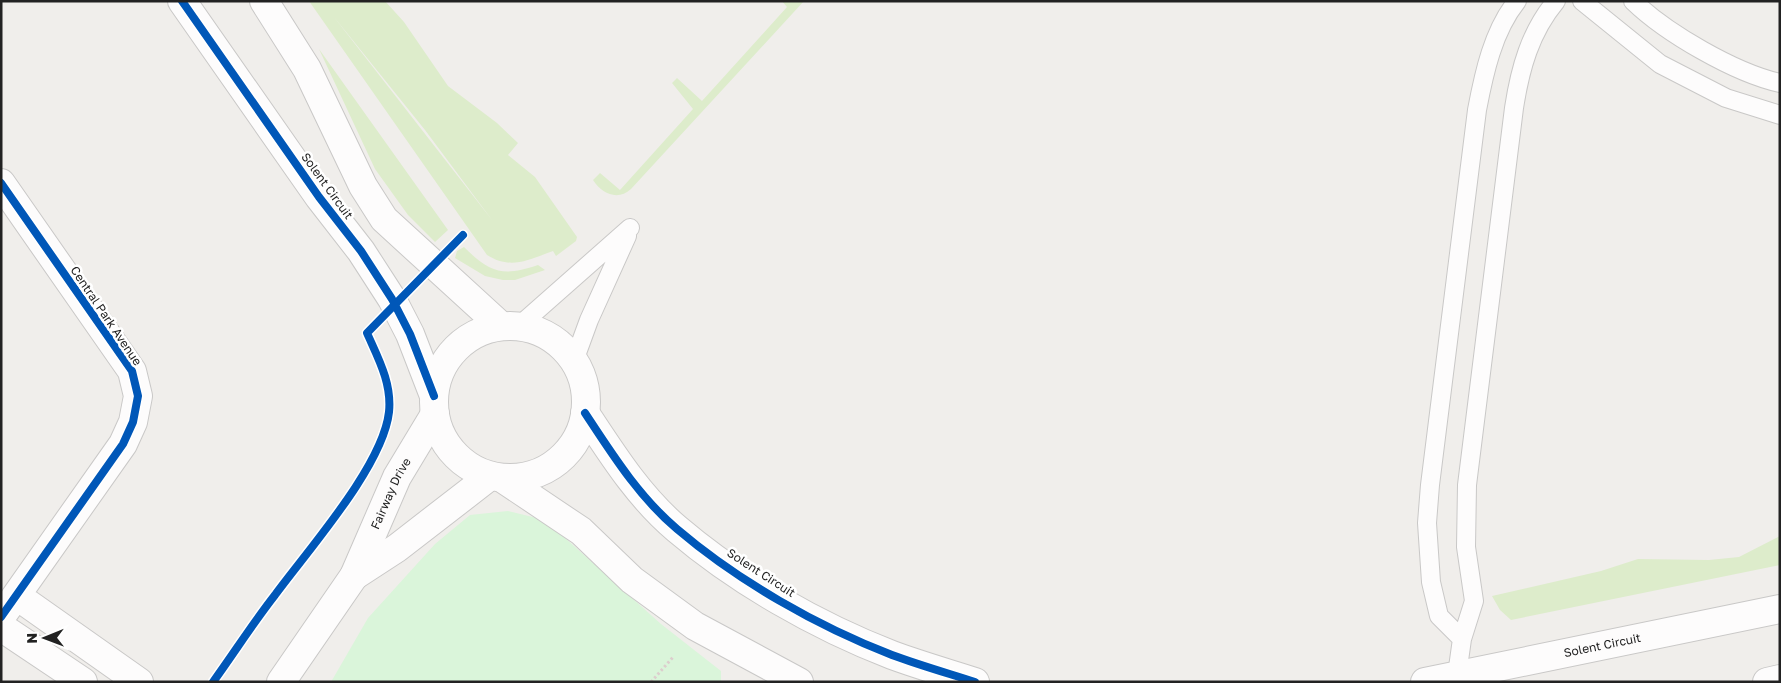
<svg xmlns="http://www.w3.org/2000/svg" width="1781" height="683" font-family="'Golos Text',sans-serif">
<rect width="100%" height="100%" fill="#f0eeeb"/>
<path fill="#ddeccb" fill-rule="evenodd" d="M309 1H385L404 22 448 86 497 123 518 143 508 155 535 177 577 237 576 241 556 256 553 251C528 260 511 270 487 255ZM334 17 425 130 492 220Z
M782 1H804L631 189C618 201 602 194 593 180L600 173 620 190 693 109 672 83 677 78 702 101 787 7Z
M319 49 448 230 435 242 408 215 375 169Z
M464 247C490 273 503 277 538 265L545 270 515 280H503L485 276 455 258 457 251Z
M1780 536V565L1511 620 1500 610 1492 596 1601 571 1638 559 1709 560 1739 557Z"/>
<path fill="#daf5da" d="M508 511 545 520 661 624 721 671V682H331L368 618 435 544 470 515Z"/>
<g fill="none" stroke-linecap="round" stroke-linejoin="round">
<defs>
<path id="service" d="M1582 1 1660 64 1726 98 1780 115
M1633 1C1666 33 1735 73 1780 83
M519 326 630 228
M574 361 589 320 627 236
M1462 639 1439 616 1431 582 1427 523 1430 485 1477 110C1484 73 1493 31 1517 1
M1456 682 1462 639 1474 601 1466 547 1467 485 1514 108C1520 69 1530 32 1556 1"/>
<path id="minor" d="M1 183 132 371 138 396 133 422 123 444 1 617
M17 596 139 682
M1 627 83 682"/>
<g id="tertiary">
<path d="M182 1 319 197 361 251 392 299 410 334 434 396"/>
<path d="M264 1 307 69 363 186 384 219 501 326"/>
<circle cx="510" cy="402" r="76"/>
<path d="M585 413C612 454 639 497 677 529 738 581 817 626 892 655 919 665 947 673 975 682"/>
<path d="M502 478 581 531 632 580 695 626 799 682"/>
<path d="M354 576 397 548 490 476"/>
<path id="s1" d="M281 682 354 576 397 477 435 414"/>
<path id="s2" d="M1425 682 1780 609"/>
<path d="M1767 682 1780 679"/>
</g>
</defs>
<use href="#service" stroke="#c9c8c7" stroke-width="20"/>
<use href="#minor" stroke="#c9c8c7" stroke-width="30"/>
<use href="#tertiary" stroke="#c9c8c7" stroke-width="30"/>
<path stroke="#dccecd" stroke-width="3" stroke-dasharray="2.5 2.5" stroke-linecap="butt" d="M651 682 674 656"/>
<use href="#service" stroke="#fdfcfc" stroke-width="18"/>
<use href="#minor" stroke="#fdfcfc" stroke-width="28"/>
<use href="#tertiary" stroke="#fdfcfc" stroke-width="28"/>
<defs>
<path id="cycleway" d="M182 1 319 197 361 251 392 299 410 334 434 396
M1 183 132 371 138 396 133 422 123 444 1 617
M585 413C612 454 639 497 677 529 738 581 817 626 892 655 919 665 947 673 975 682
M213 682C234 653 253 623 275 595 308 550 383 466 389 412 392 383 378 358 367 333L463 235"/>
</defs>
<use href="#cycleway" stroke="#fff" stroke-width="11"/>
<use href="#cycleway" stroke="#0057b8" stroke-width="8"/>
</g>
<g text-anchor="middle" stroke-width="5" stroke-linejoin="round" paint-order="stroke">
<g font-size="12" fill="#222" stroke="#fff">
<text transform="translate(327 186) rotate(54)" y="4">Solent Circuit</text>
<text transform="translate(106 316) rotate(56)" y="4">Central Park Avenue</text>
<text dy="4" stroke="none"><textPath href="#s1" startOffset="219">Fairway Drive</textPath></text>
<text transform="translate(761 573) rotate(33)" y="4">Solent Circuit</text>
<text dy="4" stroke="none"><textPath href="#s2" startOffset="181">Solent Circuit</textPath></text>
</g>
</g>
<rect width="1781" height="683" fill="none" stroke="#222222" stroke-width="5"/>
<g transform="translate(45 638) rotate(269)" stroke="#ffffff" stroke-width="4" paint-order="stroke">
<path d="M0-4L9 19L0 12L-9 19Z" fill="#222222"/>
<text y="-8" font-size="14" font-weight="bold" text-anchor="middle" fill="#222222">N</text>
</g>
</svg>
